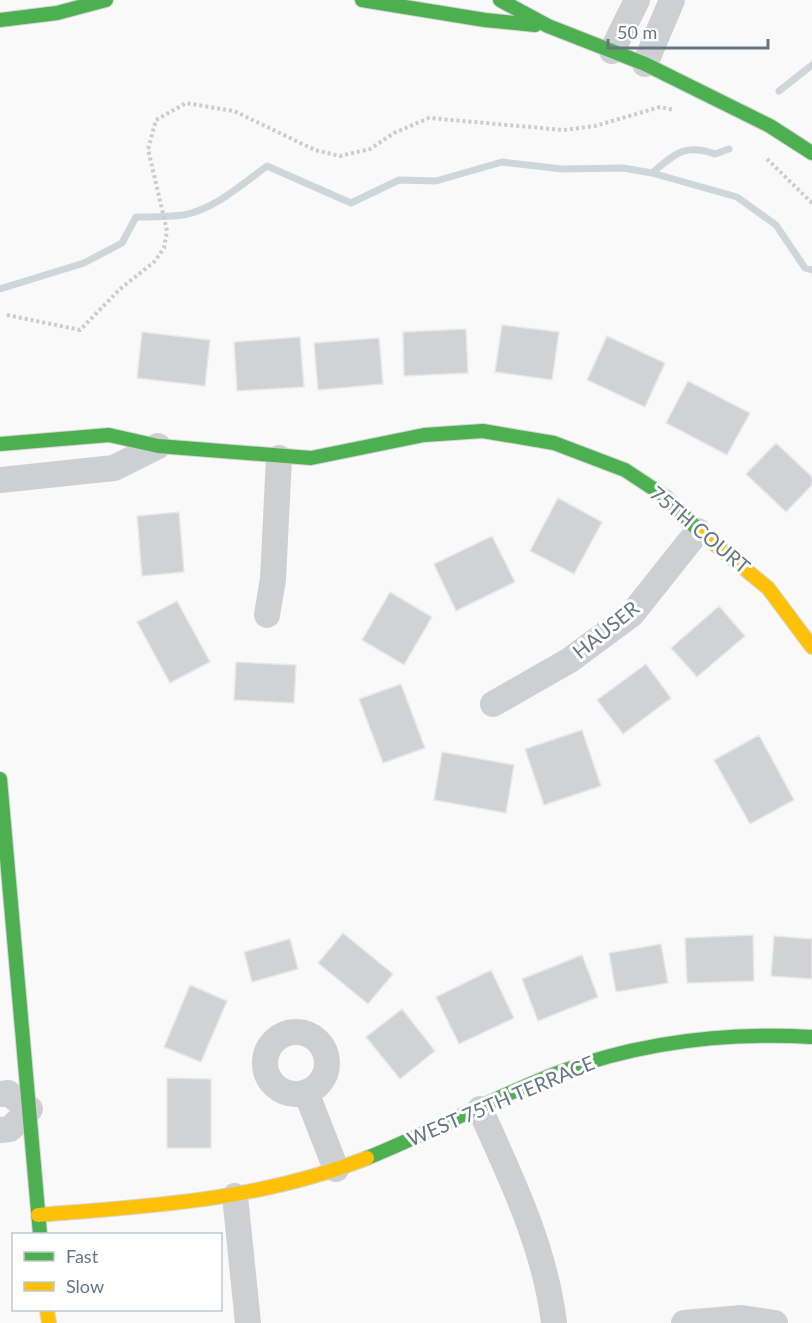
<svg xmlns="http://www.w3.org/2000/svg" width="812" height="1323" font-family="Lato,sans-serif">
<rect width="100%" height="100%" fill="#f9f9f9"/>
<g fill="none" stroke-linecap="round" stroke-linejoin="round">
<path stroke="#ced6d9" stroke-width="7" d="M779 91 812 65
M652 173C675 154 684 143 715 154L729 149
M0 289 84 263 122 243 136 217C151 217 167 217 183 215 213 210 243 184 267 166L351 203 399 180 436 181 502 162 562 169 623 168 652 173 737 197 776 225 805 268 812 270"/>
</g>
<path fill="#d0d2d3" stroke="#e8e8e8" stroke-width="1.5" d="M502 325 559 332 552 380 495 372Z
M466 329 468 373 404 376 403 332Z
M142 332 210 340 205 386 137 378Z
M607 336 665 363 645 407 587 380Z
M300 337 304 387 237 391 234 342Z
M379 338 383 384 318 390 314 343Z
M688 381 750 413 727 455 666 423Z
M776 443 812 477V485L786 512 746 474Z
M558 498 602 522 574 574 530 551Z
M179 512 184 572 142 576 137 516Z
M492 536 515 582 456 611 434 564Z
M390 592 432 617 404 665 362 640Z
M177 601 210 662 170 683 137 622Z
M719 606 745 636 697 677 671 648Z
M236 662 296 665 294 703 234 700Z
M646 664 671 698 623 734 597 700Z
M401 684 425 748 383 763 359 699Z
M582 730 601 786 544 805 525 749Z
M759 735 794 800 750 824 714 760Z
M442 752 514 765 506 813 434 800Z
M343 933 393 974 368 1004 318 963Z
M753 935 754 981 687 983 685 938Z
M774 936 812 939V979L771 976Z
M290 939 298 969 252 982 244 952Z
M661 944 668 983 616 992 609 953Z
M582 955 598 997 538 1021 522 979Z
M491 970 514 1018 459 1044 436 997Z
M190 985 227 1001 201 1062 164 1047Z
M402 1009 435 1051 400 1079 366 1037Z
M167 1078 211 1079V1148H167Z"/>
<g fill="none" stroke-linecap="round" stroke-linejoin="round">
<defs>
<path id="fast" d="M362 0 485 20 535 25
M500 0 548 26 645 64 770 126 812 153
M0 20 57 13 106 0
M0 444 109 435 158 446 311 458 424 435 483 431 554 443 625 470 666 497 700 532
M0 779 40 1234
M367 1158C432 1132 494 1097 560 1072 641 1042 725 1032 812 1037"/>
<path id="slow" d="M700 532 768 588 812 647
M38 1215C150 1206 261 1200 367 1158
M47 1310 49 1323"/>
</defs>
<use href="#fast" stroke="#d5d6d7" stroke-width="16"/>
<use href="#slow" stroke="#d5d6d7" stroke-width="16"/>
<path stroke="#cbcccd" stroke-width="4" stroke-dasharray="3 3" stroke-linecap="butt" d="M767 159 812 203
M7 315 80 330 120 289 154 262 164 248 167 231 148 149 156 120 186 103 234 111 315 150 340 156 370 149 394 133 429 118 564 130 595 126 660 107 674 110"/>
<path stroke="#cecfd0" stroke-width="26" d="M612 51 637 0
M645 64 672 0
M0 480 114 468 158 446
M267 615 273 579 279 458
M493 704 570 660 632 614 698 531
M265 1063a31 31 0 1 1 62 0a31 31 0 1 1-62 0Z
M306 1092 336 1169
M0 1094 8 1093 30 1109 10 1129 0 1130
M480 1109C511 1178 545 1247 554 1323
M235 1196 248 1323
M684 1323 742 1318 775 1323"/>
<use href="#fast" stroke="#4caf50" stroke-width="14"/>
<use href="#slow" stroke="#ffc107" stroke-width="14"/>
</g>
<g text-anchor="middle" stroke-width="6" stroke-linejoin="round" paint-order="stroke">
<g font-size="20" fill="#657683" stroke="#fff">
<text transform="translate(700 530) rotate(40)" y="7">75TH COURT</text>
<text transform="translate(606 630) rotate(-39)" y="7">HAUSER</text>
<text transform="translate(501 1101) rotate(-23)" y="7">WEST 75TH TERRACE</text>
</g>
</g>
<rect x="12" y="1233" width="210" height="78" fill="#ffffff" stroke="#c1c8cd" stroke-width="1.5"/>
<rect x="24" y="1252" width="30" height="9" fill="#4caf50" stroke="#c1c8cd" stroke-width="1.5"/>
<text x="66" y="1263" font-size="18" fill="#657683">Fast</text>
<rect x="24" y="1282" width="30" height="9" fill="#ffc107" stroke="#c1c8cd" stroke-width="1.5"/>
<text x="66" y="1293" font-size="18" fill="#657683">Slow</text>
<path d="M608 39v9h160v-9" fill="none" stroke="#657683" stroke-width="3"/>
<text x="617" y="39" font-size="18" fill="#657683" stroke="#ffffff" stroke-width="4.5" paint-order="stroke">50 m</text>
</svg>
